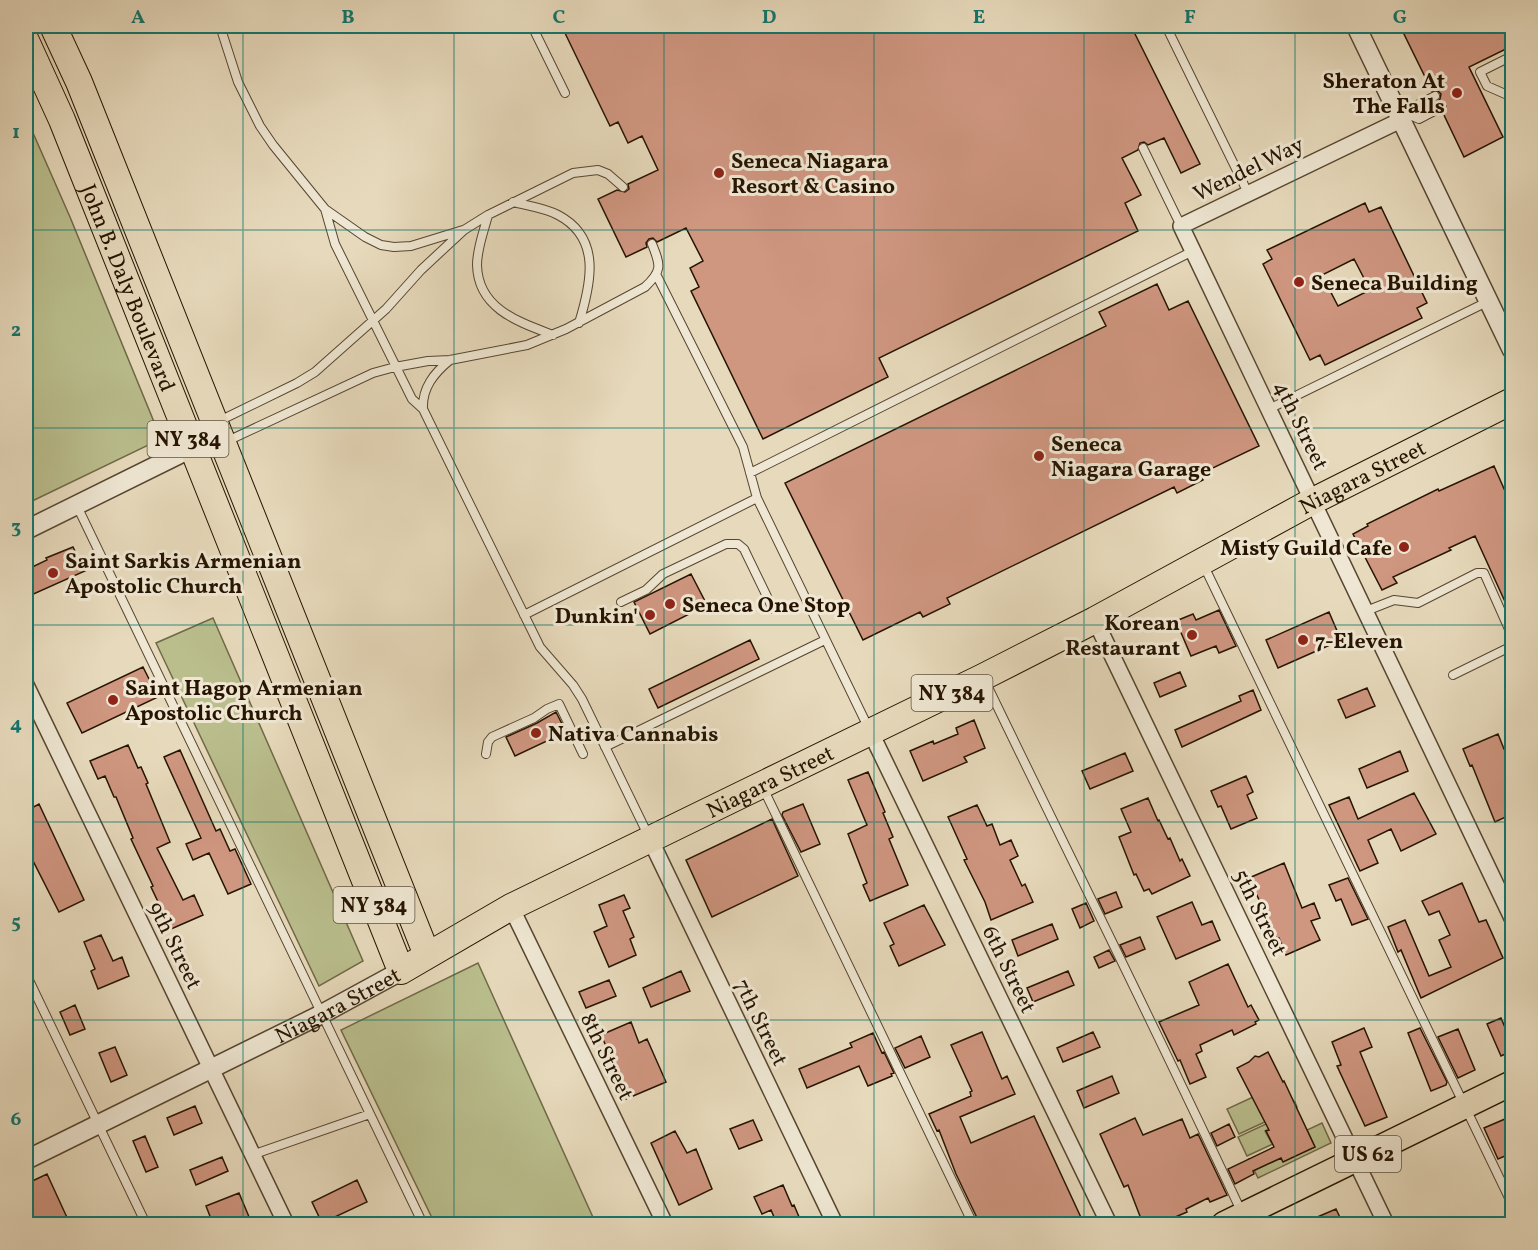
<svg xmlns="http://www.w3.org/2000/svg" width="1538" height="1250" font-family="Vollkorn,serif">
<rect width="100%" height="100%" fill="#e7dabc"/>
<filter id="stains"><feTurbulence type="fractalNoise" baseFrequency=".00333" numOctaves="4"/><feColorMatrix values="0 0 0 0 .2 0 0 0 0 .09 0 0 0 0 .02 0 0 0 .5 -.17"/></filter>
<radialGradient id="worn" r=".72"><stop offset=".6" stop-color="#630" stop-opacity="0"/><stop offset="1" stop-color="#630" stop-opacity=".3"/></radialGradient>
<path fill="#babe8d" stroke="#706947" stroke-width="1.5" d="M26 117 70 217 161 439 26 504Z
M213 618 363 961 319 986 156 643Z
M478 963 596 1224H435L341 1030Z
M1253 1097 1263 1117 1295 1102 1297 1107 1239 1134 1227 1109Z
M1268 1123 1270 1128 1265 1131 1271 1142H1277L1247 1156 1238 1137Z
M1322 1123 1331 1143 1258 1178 1249 1159 1270 1163 1281 1158 1283 1161 1315 1147 1307 1130Z"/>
<path fill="#cf9680" stroke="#261401" stroke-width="1.5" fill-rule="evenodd" d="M570 26H1131L1200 164 1181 173 1164 138 1148 145 1144 142 1140 143 1138 150 1122 158 1141 195 1125 203 1138 231 879 358 888 377 763 439 691 291 699 287 690 268 703 261 686 228 657 242 653 238 649 239 646 243 647 247 626 257 598 199 617 190 625 192 629 189 628 184 658 170 642 136 628 143 618 122 610 126 563 29Z
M1400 26H1512V46L1469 67 1503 137 1464 157 1443 113 1446 106 1437 102 1440 99 1441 94 1438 91H1432Z
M1365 203 1369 212 1381 207 1427 303 1417 308 1422 318 1325 365 1320 355 1310 360 1263 264 1272 259 1267 250ZM1354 259 1370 290 1338 306 1322 275Z
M1157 284 1169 310 1188 301 1259 446 1200 474 1203 480 1177 493 1174 487 947 598 950 604 923 617 920 612 863 640 785 483 1106 326 1099 312Z
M1494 466 1512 507V617L1475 536 1449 548 1451 550 1393 577 1397 583 1382 590 1353 534 1368 526 1367 524 1438 489 1439 491Z
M73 547 85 571 29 596 26 589V570L47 560 46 558Z
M691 574 707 605 650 634 634 602Z
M1219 610 1236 646 1219 653 1216 646 1191 656 1176 621 1193 614 1196 620Z
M1329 612 1341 640 1278 668 1266 640Z
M750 640 759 659 658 708 649 689Z
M143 667 158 697 82 733 67 703Z
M1180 672 1186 686 1160 697 1154 683Z
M1367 688 1375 706 1346 718 1338 700Z
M1253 690 1261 710 1182 747 1175 730 1241 701 1239 696Z
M556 712 566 732 515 756 506 737 537 723Z
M974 720 985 748 964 757 967 762 923 781 910 751 933 741 934 744 958 734 956 728Z
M1498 734 1504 749 1512 746V814L1495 822 1472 765 1470 766 1463 749Z
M128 745 138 768 141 767 148 783 146 784 170 842 157 848 183 900 194 895 203 915 171 929 151 887 153 886 131 839 133 838 116 797H114L105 776 98 779 90 761Z
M180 750 216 831 220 829 230 851 235 849 251 884 228 894 209 853 193 860 186 844 201 838 164 757Z
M1400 751 1408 771 1367 788 1359 769Z
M1125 753 1133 771 1090 789 1082 771Z
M868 772 885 812 883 813 893 837 889 839 908 885 870 901 863 885 867 883 848 834 867 825 848 780Z
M1246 776 1253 792 1247 795 1257 818 1231 829 1221 806 1218 807 1211 791Z
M1414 793 1436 834 1401 851 1391 829 1368 840 1378 863 1360 871 1329 805 1349 797 1358 819Z
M1148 798 1158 821 1159 820 1168 839 1170 838 1180 861 1182 859 1190 876 1152 894 1149 889 1144 891 1136 874 1134 875 1119 837 1131 832 1121 809Z
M39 804 84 900 59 912 26 847V843L32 840 26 825V811Z
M803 804 820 844 801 852 782 815 783 812Z
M977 805 987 826 992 824 1000 845 1011 840 1018 856 1010 860 1022 886 1025 884 1033 902 991 920 985 902 964 860 967 859 948 817Z
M772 819 798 876 712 917 686 860Z
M1284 863 1302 908 1314 903 1320 918 1311 921 1320 940 1286 955 1279 938 1277 939 1249 878Z
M1348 878 1368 919 1352 925 1341 899 1336 901 1329 885Z
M1462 883 1479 922 1486 920 1503 958 1421 998 1401 950 1398 952 1388 927 1405 920 1429 976 1451 967 1439 940 1450 935 1439 911 1429 915 1422 901Z
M1116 892 1122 907 1105 914 1098 899Z
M624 895 630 908 623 911 634 937 630 939 636 955 609 967 594 932 607 926 599 905Z
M1192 902 1202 925 1212 921 1220 940 1176 959 1157 917Z
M1086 903 1094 921 1080 928 1072 909Z
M924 905 945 945 899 966 890 946 894 944 884 923Z
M1052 924 1058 939 1018 956 1012 940Z
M101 935 113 961 122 957 129 976 98 989 91 971 95 969 84 942Z
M1140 937 1145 949 1126 957 1120 945Z
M1109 950 1115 961 1099 968 1094 957Z
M1228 964 1248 1007 1251 1005 1259 1020 1255 1022 1256 1024 1234 1035 1232 1030 1200 1045 1202 1051 1196 1054 1206 1077 1190 1084 1180 1060 1178 1061 1159 1022 1199 1005 1189 982Z
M681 971 690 991 651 1007 643 988Z
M1068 971 1074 985 1033 1002 1027 988Z
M609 980 616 996 586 1008 579 992Z
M75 1005 85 1029 70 1035 60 1012Z
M1501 1018 1512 1044V1051L1501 1056 1487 1024Z
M631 1022 639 1043 647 1039 666 1082 626 1099 608 1057 610 1055 601 1035Z
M1364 1028 1372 1047 1360 1052 1387 1117 1365 1126 1337 1066 1341 1065 1332 1042Z
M1420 1028 1447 1082 1446 1085 1431 1091 1408 1033Z
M1458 1029 1475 1070 1458 1078 1438 1037Z
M982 1032 1002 1079 1007 1076 1015 1094 960 1117 971 1143 1034 1116 1084 1224H980L956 1174 939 1130 937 1131 929 1114 971 1096 970 1092 972 1091 951 1045Z
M1093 1032 1100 1047 1063 1062 1057 1048Z
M873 1033 882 1053 884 1052 894 1073 891 1074 892 1076 868 1086 859 1066 807 1088 799 1069 852 1047 850 1043Z
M921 1036 930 1057 905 1068 895 1048Z
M115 1047 127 1075 111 1082 99 1053Z
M1268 1052 1283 1082 1284 1081 1315 1147 1283 1162 1281 1158 1253 1171 1254 1174 1235 1184 1228 1169 1274 1147 1266 1131 1269 1130 1237 1068 1249 1062 1255 1056 1259 1057Z
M1112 1076 1119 1093 1084 1108 1077 1091Z
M195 1106 202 1123 174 1135 167 1118Z
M1512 1116V1153L1498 1159 1484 1128Z
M1135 1118 1143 1135 1182 1119 1190 1138 1198 1134 1227 1195 1210 1202 1208 1198 1186 1209 1187 1212 1159 1224H1143L1128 1185 1124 1187 1100 1134Z
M753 1120 762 1140 739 1149 730 1129Z
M1229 1124 1235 1137 1217 1146 1211 1133Z
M675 1131 687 1153 696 1149 712 1189 679 1205 651 1143Z
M145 1136 158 1167 146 1172 133 1141Z
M222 1157 228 1171 196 1185 190 1170Z
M47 1174 70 1224H35L26 1204V1184Z
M357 1180 367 1202 322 1223 312 1202Z
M783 1185 792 1206 794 1205 802 1224H777L771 1210 762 1214 754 1197Z
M239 1193 252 1224H213L206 1206Z
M1336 1209 1343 1224H1301Z"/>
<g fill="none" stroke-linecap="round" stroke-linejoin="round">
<defs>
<path id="service" d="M220 26 238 82 260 126 273 145 325 209 365 237 381 245 394 247 411 246 463 230
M532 26 565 93
M1166 26 1248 193
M1512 56 1480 72 1487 86 1512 97
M1410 115 1419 119 1440 108
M1402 119 1410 115 1413 107 1435 96
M1143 148 1181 226
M513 202C528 206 545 208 558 215 602 238 591 284 579 323
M325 209 335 244 412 399 423 409 540 647 573 685 582 699 648 835
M488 215C484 231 477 248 477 265 478 309 519 322 553 335
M657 276 743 447 757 498 868 727
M423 409C422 388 434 373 450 360
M1269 409 1489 301
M195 445 215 423 297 383 315 372 386 309 421 270 464 230 488 215 573 173 598 170 608 174 623 187
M197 447 223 443 373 373 395 367 428 361 450 360 527 345 566 329 645 287C662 271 661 266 652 244
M750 473 1193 251
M77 506 423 1224
M1204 566 1512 1204
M621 602 646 590 663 574 726 544H738L744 549 773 609
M1366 611 1394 600 1418 603 1477 573H1484L1512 636
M524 615 757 498
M1453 675 1512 646
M985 681C1071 859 1159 1035 1242 1213
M605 747 825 640
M486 754 488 742 492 737 534 718 547 709 559 704 583 754
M764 790 973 1224
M26 974 146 1224
M252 1155 370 1114"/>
<path id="minor" d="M1401 120 1181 226 1512 918
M1095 620 1386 1224
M26 685 286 1224
M871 733 1109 1224
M650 839 835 1224
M511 907 665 1224"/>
<g id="tertiary">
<path d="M1356 26 1512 350"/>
<path d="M26 530 192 448"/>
<path id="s1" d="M26 1160 322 1014 401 971"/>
</g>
<path id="primary" d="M1224 1224 1512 1083"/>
<g id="trunk">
<path d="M53 26 79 82 427 955"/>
<path id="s2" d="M26 41 62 120 401 971 511 907 983 677 1095 620 1313 501 1512 401"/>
</g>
</defs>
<use href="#service" stroke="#564630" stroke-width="10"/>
<use href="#minor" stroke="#564630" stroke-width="18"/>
<use href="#tertiary" stroke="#564630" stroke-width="21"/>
<use href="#primary" stroke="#261401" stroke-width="27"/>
<use href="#trunk" stroke="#261401" stroke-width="28"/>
<use href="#service" stroke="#efe7d3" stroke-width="8"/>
<use href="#minor" stroke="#efe7d3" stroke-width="15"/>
<use href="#tertiary" stroke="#efe7d3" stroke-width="18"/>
<use href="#primary" stroke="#e7dabc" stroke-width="24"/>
<use href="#trunk" stroke="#e7dabc" stroke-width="26"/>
</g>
<path fill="none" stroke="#0f766e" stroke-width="1.5" stroke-opacity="0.55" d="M243 26V1224M454 26V1224M664 26V1224M874 26V1224M1084 26V1224M1295 26V1224M26 230H1512M26 428H1512M26 625H1512M26 822H1512M26 1020H1512"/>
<g fill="#8f2418" stroke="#efe7d3" stroke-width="2">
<circle cx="1457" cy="93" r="6"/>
<circle cx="719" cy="173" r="6"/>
<circle cx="1299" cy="282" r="6"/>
<circle cx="1039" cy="456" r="6"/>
<circle cx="1404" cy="547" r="6"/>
<circle cx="53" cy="573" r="6"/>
<circle cx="670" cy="604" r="6"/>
<circle cx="650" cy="615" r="6"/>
<circle cx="1192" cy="635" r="6"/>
<circle cx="1303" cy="640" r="6"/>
<circle cx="113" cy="700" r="6"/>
<circle cx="536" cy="733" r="6"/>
</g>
<g text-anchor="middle" stroke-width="6" stroke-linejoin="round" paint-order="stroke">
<g fill="#efe7d3" stroke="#625340" stroke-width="1.5">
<rect x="147.5" y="421" width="81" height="36" rx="4.5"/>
<rect x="911.5" y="675" width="81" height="36" rx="4.5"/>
<rect x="333.5" y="887" width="81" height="36" rx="4.5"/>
<rect x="1335" y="1136" width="66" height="36" rx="4.5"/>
</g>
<g font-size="21" font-weight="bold" fill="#261401">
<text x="188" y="446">NY 384</text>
<text x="952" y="700">NY 384</text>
<text x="374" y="912">NY 384</text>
<text x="1368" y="1161">US 62</text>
</g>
<g font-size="22" font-weight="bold" fill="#261401" stroke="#efe7d3" text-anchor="start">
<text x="1445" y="88" text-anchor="end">Sheraton At<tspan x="1445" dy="25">The Falls</tspan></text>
<text x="731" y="168">Seneca Niagara<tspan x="731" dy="25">Resort &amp; Casino</tspan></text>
<text x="1311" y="290">Seneca Building</text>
<text x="1051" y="451">Seneca<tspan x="1051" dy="25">Niagara Garage</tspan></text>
<text x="1392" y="555" text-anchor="end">Misty Guild Cafe</text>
<text x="65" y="568">Saint Sarkis Armenian<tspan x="65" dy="25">Apostolic Church</tspan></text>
<text x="682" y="612">Seneca One Stop</text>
<text x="638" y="623" text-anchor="end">Dunkin'</text>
<text x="1180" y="630" text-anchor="end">Korean<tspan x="1180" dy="25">Restaurant</tspan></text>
<text x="1315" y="648">7-Eleven</text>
<text x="125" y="695">Saint Hagop Armenian<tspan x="125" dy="25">Apostolic Church</tspan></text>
<text x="548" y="741">Nativa Cannabis</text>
</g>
<g font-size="22" fill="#261401" stroke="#efe7d3">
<text transform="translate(1248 168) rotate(-26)" y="8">Wendel Way</text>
<text dy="8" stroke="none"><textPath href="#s2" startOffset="267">John B. Daly Boulevard</textPath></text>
<text transform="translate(1302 425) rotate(64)" y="8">4th Street</text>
<text dy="8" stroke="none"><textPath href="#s2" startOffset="2084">Niagara Street</textPath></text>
<text dy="8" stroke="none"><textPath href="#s2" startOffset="1418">Niagara Street</textPath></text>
<text transform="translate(1261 912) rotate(64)" y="8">5th Street</text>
<text transform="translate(176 945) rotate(64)" y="8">9th Street</text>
<text transform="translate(1010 969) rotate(64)" y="8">6th Street</text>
<text dy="8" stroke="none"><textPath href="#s1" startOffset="348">Niagara Street</textPath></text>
<text transform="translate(762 1022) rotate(64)" y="8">7th Street</text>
<text transform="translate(608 1056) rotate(64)" y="8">8th Street</text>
</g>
</g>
<rect width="1538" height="1250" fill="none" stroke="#e7dabc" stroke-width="66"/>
<rect x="33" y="33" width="1472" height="1184" fill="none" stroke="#0f766e" stroke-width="2"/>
<g font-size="20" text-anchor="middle" font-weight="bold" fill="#0f766e">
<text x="138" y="23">A</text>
<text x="348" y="23">B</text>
<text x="559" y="23">C</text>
<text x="769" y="23">D</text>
<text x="979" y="23">E</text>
<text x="1190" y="23">F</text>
<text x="1400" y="23">G</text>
<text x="16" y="138">1</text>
<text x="16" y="336">2</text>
<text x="16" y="533">3</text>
<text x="16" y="730">4</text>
<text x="16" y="928">5</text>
<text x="16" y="1125">6</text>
</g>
<rect width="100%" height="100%" filter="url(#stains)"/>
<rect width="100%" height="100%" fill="url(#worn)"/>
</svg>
